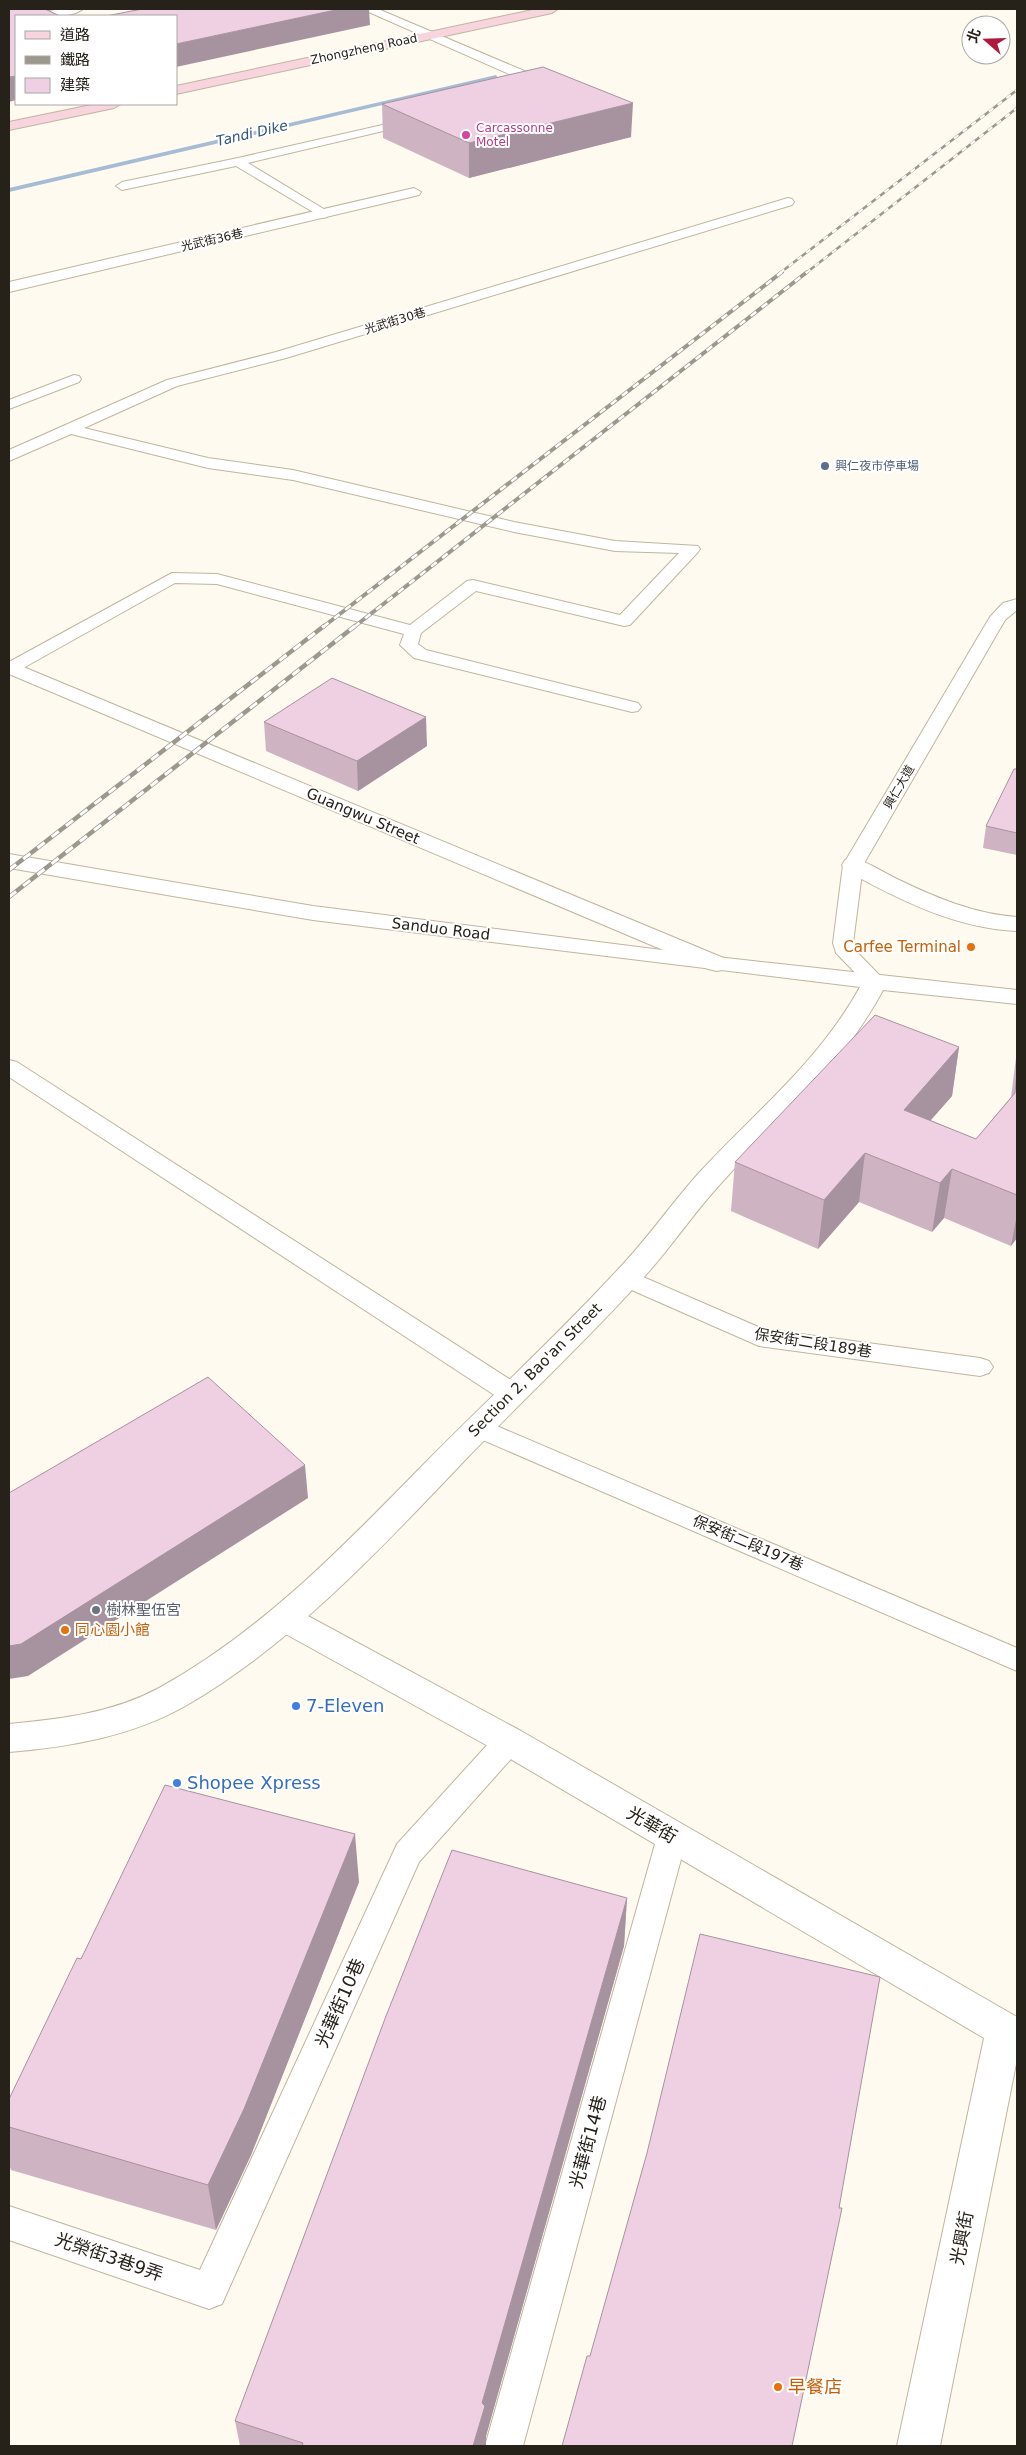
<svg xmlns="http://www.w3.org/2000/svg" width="1026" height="2455" font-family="'DejaVu Sans','Noto Sans TC',sans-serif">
<rect width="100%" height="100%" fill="#fefaf0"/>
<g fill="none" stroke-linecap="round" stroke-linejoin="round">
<path fill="#a6bcd4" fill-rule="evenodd" d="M496 75 498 78 9 192V188Z"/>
<defs>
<path id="service" d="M61 9H83C72 18 46 17 32 16L37 13Z
M413 118 419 121 417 123 248 163 327 211 329 214 327 217 323 218 236 166 122 190 116 186 122 182 238 158Z
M788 198 792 199 794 202 792 205 286 358 177 386 84 428 208 458 293 470 514 522 615 541 698 546 700 549 698 552 630 625 624 626 476 591 421 633 418 644 426 650 638 703 641 707 638 711 632 712 414 658 400 645 404 634 217 584 175 583 16 672 9 673V662L172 573 217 574 410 625 467 581 473 580 620 615 679 553 615 551 514 532 293 480 208 468 71 434 9 461V450L167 380 276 352Z
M74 375 79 376 81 379 79 382 9 409V400Z
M1017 599V610L1005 620 863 865 853 943 856 951 886 982 882 986 875 988 868 986 836 953 833 943 843 865 990 617 1003 603Z
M9 1060 17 1062 520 1386 524 1393 520 1400 511 1402 502 1400 9 1077Z
M627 1270 763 1329 980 1358 989 1361 993 1367 989 1373 980 1376 759 1346 618 1284 615 1278 618 1272Z
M478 1418 1017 1648V1671L469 1434 465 1427 469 1420Z
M509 1729 519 1732 524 1741 519 1750 419 1862 222 2304 209 2309 9 2240V2206L200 2270 397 1844 499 1732Z
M672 1824 683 1828 687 1837 523 2446H485L657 1837 661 1828Z"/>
<path id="pedestrian" d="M853 858C868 862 881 871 895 878 934 897 974 914 1017 917V931C957 929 897 899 845 870L842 865 845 860Z"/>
<path id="minor" d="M362 9H378L555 84 556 87 550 91 545 90Z
M414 188 421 192 419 195 9 292V282Z
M9 661 726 959 729 964 726 969 717 971 708 969 9 674Z
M284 1605 295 1609 521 1731 1017 2017V2059L940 2446H897L984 2038 497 1751 273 1627 268 1618 273 1609Z"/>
<path id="tertiary" d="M9 854 313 906 717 957 1017 990V1004L883 990C840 1071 774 1122 715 1190 690 1218 669 1250 643 1278 587 1340 526 1397 468 1457 382 1547 295 1642 187 1705 133 1736 70 1747 9 1752V1724C61 1719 113 1713 159 1688 259 1633 341 1549 420 1468 487 1400 559 1334 624 1263 650 1235 672 1203 698 1174 755 1112 818 1063 860 987L313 920 9 868Z"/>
<path id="secondary" d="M537 9H558L552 13 176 94V86Z
M96 104H121L114 108 9 130V122Z"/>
</defs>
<use href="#service" stroke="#c0b59d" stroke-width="2"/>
<use href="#pedestrian" stroke="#c0b59d" stroke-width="2"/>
<use href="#minor" stroke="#c0b59d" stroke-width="2"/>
<use href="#tertiary" stroke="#c0b59d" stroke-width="2"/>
<use href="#secondary" stroke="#c0b59d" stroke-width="2"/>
<use href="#service" fill="#fff" fill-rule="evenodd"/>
<use href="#pedestrian" fill="#fff" fill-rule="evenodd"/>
<use href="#minor" fill="#fff" fill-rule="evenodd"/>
<use href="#tertiary" fill="#fff" fill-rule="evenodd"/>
<use href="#secondary" fill="#f7d4de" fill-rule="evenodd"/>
<defs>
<path id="rail-far2" d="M780 273 1017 90
M806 273 1017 108"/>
<path id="rail-far1" d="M323 627 782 272
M354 627 807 272"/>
<path id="rail" d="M9 870 324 626
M9 897 355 626"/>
</defs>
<use href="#rail-far2" stroke="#9c988e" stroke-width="2.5"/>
<use href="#rail-far1" stroke="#9c988e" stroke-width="4"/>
<use href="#rail" stroke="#9c988e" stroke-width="4.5"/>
<use href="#rail-far2" stroke="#fff" stroke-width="2" stroke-dasharray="5.5" stroke-linecap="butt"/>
<use href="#rail-far1" stroke="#fff" stroke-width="2.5" stroke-dasharray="7" stroke-linecap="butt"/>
<use href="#rail" stroke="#fff" stroke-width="3" stroke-dasharray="9" stroke-linecap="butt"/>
</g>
<path fill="#ceb3c3" d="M382 104 631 137 469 178 383 138Z
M264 722 427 746 358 791 266 751Z
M1017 769V855L983 848 986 826Z
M959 1047 952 1096 930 1120 976 1139 1011 1097 1017 1050V1238L1011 1246 944 1218 932 1232 859 1202 818 1249 731 1211 735 1162Z
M359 1882 251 2155 216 2230 11 2170 9 2164V2099L81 1959Z
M627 1898 624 1946 486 2436V2446H240L235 2421Z"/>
<path fill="#a7929f" d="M340 9H369L370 25 176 67V44Z
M16 76V100L9 102V77Z
M633 103 631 137 469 178V143Z
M426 717 427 746 358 791 357 761Z
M959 1047 952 1096 897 1159 904 1110Z
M865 1153 859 1202 818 1249 824 1200Z
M952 1169 944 1218 932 1232 940 1183Z
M1017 1214V1238L1011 1246Z
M305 1465 308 1498 28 1676 9 1679V1646Z
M355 1834 359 1882 251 2155 216 2230 208 2185Z
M627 1898 624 1946 486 2436V2446H473L482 2403Z"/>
<path fill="#efd0e3" stroke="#a7929f" d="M9 9H45L60 16H16V76L9 77Z
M142 9H340L176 44V16H106Z
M543 67 633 103 469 143 382 104Z
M332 678 426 717 357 761 264 722Z
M1014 769H1017V833L986 826Z
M875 1015 959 1047 904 1110 976 1139 1015 1093 1017 1072V1195L952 1169 940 1183 865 1153 824 1200 735 1162Z
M208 1377 305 1465 21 1644 9 1646V1493Z
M165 1785 355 1834 244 2109 208 2185 9 2127V2099L77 1958 81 1959Z
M452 1850 627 1898 482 2403 485 2406 473 2446H302L303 2443 235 2421 386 2016Z
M700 1934 880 1977 839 2208H842L792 2446H562L587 2356H590L647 2153Z"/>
<circle fill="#d1479c" stroke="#fff" stroke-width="2" cx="466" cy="135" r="5"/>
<circle fill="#5c6f8a" stroke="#fff" stroke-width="2" cx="825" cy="466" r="5"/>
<g fill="#e8710a" stroke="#fff" stroke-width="2">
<circle cx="971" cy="947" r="5"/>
<circle cx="65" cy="1630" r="5"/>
<circle cx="778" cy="2387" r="5"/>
</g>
<circle fill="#6b7280" stroke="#fff" stroke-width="2" cx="96" cy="1610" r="5"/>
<g fill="#3f7fe0" stroke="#fff" stroke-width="2">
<circle cx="296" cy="1706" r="5"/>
<circle cx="177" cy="1783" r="5"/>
</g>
<g text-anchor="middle" stroke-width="4" stroke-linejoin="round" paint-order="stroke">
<g font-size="12" fill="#262219" stroke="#fff">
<text transform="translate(364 49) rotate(-12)" y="4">Zhongzheng Road</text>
<text transform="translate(212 240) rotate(-13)" y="4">光武街36巷</text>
<text transform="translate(395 321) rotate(-17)" y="4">光武街30巷</text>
<text transform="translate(899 787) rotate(-60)" y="4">興仁大道</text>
</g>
<g font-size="12" fill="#b23c85" stroke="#fff" text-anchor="start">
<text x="476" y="132">Carcassonne<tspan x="476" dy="14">Motel</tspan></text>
</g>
<g font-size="12" fill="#4e5e75" stroke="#fff" text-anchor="start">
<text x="835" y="470">興仁夜市停車場</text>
</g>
<g font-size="14" font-style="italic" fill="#335478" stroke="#fff">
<text transform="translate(252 133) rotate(-13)" y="5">Tandi Dike</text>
</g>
<g font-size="15" fill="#262219" stroke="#fff">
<text transform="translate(363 816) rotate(23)" y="5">Guangwu Street</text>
<text transform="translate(441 929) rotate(7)" y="5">Sanduo Road</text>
<text transform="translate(813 1343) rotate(9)" y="5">保安街二段189巷</text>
<text transform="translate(535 1370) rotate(-45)" y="5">Section 2, Bao'an Street</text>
<text transform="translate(748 1543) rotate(23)" y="5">保安街二段197巷</text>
</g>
<g font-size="15" fill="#c56008" stroke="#fff" text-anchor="end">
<text x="961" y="952">Carfee Terminal</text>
<text x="75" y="1635" text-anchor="start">同心園小館</text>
</g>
<g font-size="15" fill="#5b616d" stroke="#fff" text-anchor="start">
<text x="106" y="1615">樹林聖伍宮</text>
</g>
<g font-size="18" fill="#366cbe" stroke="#fff" text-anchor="start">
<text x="306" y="1712">7-Eleven</text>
<text x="187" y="1789">Shopee Xpress</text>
</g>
<g font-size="18" fill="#262219" stroke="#fff">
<text transform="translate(652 1825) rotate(30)" y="6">光華街</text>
<text transform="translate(340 2003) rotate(-66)" y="6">光華街10巷</text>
<text transform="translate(588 2142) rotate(-75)" y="6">光華街14巷</text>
<text transform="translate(962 2238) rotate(-79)" y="6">光興街</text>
<text transform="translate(109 2257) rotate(19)" y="6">光榮街3巷9弄</text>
</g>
<g font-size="18" fill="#c56008" stroke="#fff" text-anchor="start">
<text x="788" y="2393">早餐店</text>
</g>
</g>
<rect width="1026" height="2455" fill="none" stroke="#262219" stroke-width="20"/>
<rect x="15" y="15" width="162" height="90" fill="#ffffff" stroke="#a8a7a3"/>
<rect x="25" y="31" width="25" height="8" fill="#f7d4de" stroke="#a8a7a3"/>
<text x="60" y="40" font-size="15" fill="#262219">道路</text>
<rect x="25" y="56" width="25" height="8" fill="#9c988e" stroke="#a8a7a3"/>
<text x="60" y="65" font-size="15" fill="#262219">鐵路</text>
<rect x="25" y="78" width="25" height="15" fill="#efd0e3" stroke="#a8a7a3"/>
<text x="60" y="90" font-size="15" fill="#262219">建築</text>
<g transform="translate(986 40) rotate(290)"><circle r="24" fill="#ffffff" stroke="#a8a7a3"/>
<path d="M0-4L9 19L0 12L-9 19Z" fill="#ae1a3c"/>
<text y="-8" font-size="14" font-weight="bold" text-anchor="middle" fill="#262219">北</text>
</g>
</svg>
